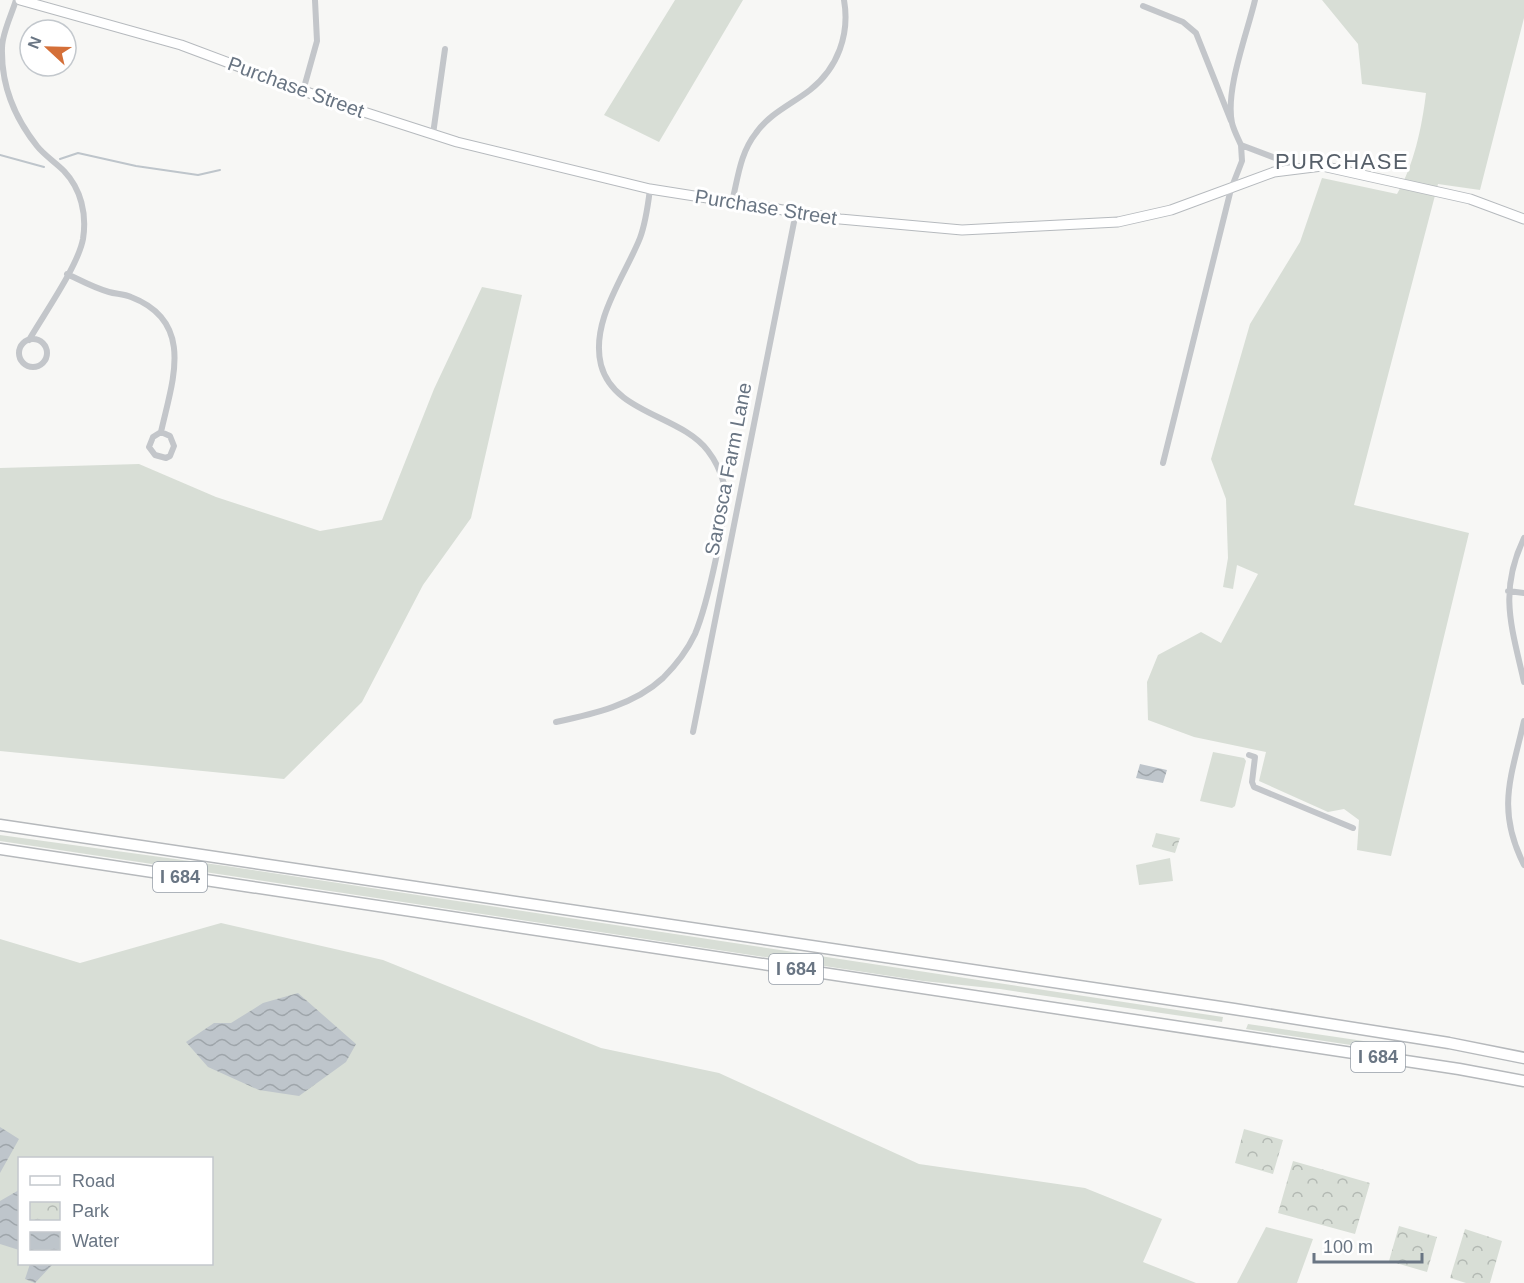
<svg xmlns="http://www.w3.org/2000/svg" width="1524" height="1283" font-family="Helvetica,sans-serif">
<defs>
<pattern id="park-crowns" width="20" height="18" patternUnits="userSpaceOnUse" patternTransform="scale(1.5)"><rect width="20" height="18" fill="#d8ded6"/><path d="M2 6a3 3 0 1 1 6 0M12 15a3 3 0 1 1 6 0" fill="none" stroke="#b3b9b3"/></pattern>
<pattern id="water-waves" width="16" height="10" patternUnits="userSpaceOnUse" patternTransform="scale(1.5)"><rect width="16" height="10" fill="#bec5cb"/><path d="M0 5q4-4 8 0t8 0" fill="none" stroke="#9ea5aa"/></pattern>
</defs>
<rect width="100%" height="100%" fill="#f7f7f5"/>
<path fill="#d8ded6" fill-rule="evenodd" d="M675 0H743L659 142 604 115Z
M1322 0H1524V18L1480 190 1438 184 1354 505 1469 533 1391 856 1357 850 1359 820 1344 809 1328 812 1259 781 1266 752 1194 737 1148 720 1147 682 1158 655 1201 632 1221 643 1258 574 1237 565 1233 589 1223 587 1228 558 1226 499 1211 459 1250 324 1300 242 1322 178 1397 194C1414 165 1422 127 1426 93L1362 84 1358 44Z
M482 287 522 295 471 518 423 585 362 702 284 779 0 751V468L139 464 216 497 320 531 382 520 434 389Z
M1213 752 1244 758 1246 761 1235 806 1232 808 1200 801Z
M0 835 226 866 1223 1017 1222 1022 1000 989 923 981 0 841Z
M1170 858 1173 881 1139 885 1136 865Z
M221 923 383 960 601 1048 719 1073 919 1164 1085 1188 1162 1219 1143 1262 1196 1283H0V939L80 963ZM20 1158H212V1264H20Z
M1248 1024 1377 1043V1049L1246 1029Z
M1266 1227 1313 1239 1297 1283H1237Z"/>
<path fill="url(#park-crowns)" d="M1156 833 1180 838 1175 853 1152 847Z
M1244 1129 1283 1140 1273 1174 1235 1163Z
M1293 1161 1370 1183 1355 1234 1278 1213Z
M1399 1226 1437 1237 1427 1272 1389 1261Z
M1465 1229 1502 1241 1490 1283H1466L1450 1278Z"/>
<path fill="url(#water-waves)" d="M1140 764 1167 770 1163 783 1136 778Z
M298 993 356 1044 346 1062 299 1096 259 1090 208 1067 186 1042 214 1023H231L263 1003Z
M0 1127 19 1139 0 1173Z
M19 1190V1250L0 1244V1201Z
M30 1264H53L35 1283 25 1279Z"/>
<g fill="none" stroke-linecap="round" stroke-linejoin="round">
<path stroke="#bec5cb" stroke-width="2" d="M0 155 44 167
M60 159 78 153 136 166 198 175 220 170"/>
<defs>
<path id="secondary" d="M20 0 181 45 339 104 457 142 650 189 840 219 962 230 1118 222 1171 210 1274 172 1322 166 1470 199 1524 219"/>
<path id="motorway" d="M0 825 1234 1009 1449 1043 1524 1058
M0 849 1459 1069 1524 1081"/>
</defs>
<use href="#secondary" stroke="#b6babe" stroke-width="11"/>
<use href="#motorway" stroke="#b6b9bc" stroke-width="13"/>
<path stroke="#c3c6ca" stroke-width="6" d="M16 0C12 14 2 33 2 48 1 85 14 117 37 146 44 155 55 162 64 171 81 189 87 214 83 239 78 266 44 314 29 340
M1255 0C1247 34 1225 90 1232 123 1234 131 1238 138 1241 145L1299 167
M1143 6 1183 22 1196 33 1231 121
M303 91 317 41 315 0
M433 134 445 49
M732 202C738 178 740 153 756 133 769 114 792 104 810 90 838 68 850 34 844 0
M67 274C80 280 94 288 109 292 116 294 124 294 131 297 196 322 172 382 161 432L153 437 149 447 155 455 166 458 170 456 174 446 170 436 161 432
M19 353a14 14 0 1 1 28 0a14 14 0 1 1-28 0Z
M1163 463 1231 189 1242 161 1241 145
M1524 538C1498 592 1512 628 1524 682
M1508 591 1524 593
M1524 721C1511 778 1496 809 1524 865
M556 722C593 714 634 705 663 678 676 665 687 651 695 634 706 608 730 510 724 484 721 473 715 460 708 451 681 415 614 414 601 365 590 321 625 276 640 238 646 222 648 205 650 189
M693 732 796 212
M1249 755 1255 757 1252 782 1254 787 1353 828"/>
<use href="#secondary" stroke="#fff" stroke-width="9"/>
<use href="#motorway" stroke="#fff" stroke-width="10"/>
</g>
<g text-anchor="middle" stroke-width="6" stroke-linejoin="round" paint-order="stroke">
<g fill="#fff" stroke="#969ea8" stroke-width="1.5">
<rect x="153" y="862" width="54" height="30" rx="4.5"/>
<rect x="769" y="954" width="54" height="30" rx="4.5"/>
<rect x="1351" y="1042" width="54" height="30" rx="4.5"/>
</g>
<g font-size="18" font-weight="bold" fill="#697583">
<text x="180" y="883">I 684</text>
<text x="796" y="975">I 684</text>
<text x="1378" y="1063">I 684</text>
</g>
<g font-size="20" fill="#697583" stroke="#fff">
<text transform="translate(296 87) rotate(20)" y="7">Purchase Street</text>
<text transform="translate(766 207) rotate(9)" y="7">Purchase Street</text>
<text transform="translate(728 469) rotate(-79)" y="7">Sarosca Farm Lane</text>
</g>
<g font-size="22" letter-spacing="1.5" fill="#565f69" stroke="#fff">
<text x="1342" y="169">PURCHASE</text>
</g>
</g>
<rect x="18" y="1157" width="195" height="108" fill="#ffffff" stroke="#c3c8cd" stroke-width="1.5"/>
<rect x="30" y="1176" width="30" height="9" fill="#ffffff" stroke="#c3c8cd" stroke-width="1.5"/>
<text x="72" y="1187" font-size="18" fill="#697583">Road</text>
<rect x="30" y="1202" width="30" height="18" fill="url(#park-crowns)" stroke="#c3c8cd" stroke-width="1.5"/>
<text x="72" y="1217" font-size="18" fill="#697583">Park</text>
<rect x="30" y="1232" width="30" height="18" fill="url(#water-waves)" stroke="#c3c8cd" stroke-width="1.5"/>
<text x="72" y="1247" font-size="18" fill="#697583">Water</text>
<g transform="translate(48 48) rotate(292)"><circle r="28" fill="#ffffff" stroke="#c3c8cd" stroke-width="1.5"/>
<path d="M0-4.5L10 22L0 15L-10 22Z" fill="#d46f38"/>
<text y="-9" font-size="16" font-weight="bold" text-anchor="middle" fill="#697583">N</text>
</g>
<path d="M1314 1253v9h108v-9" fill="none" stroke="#697583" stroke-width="3"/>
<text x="1323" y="1253" font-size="18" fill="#697583" stroke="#ffffff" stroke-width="4.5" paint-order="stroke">100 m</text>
</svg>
